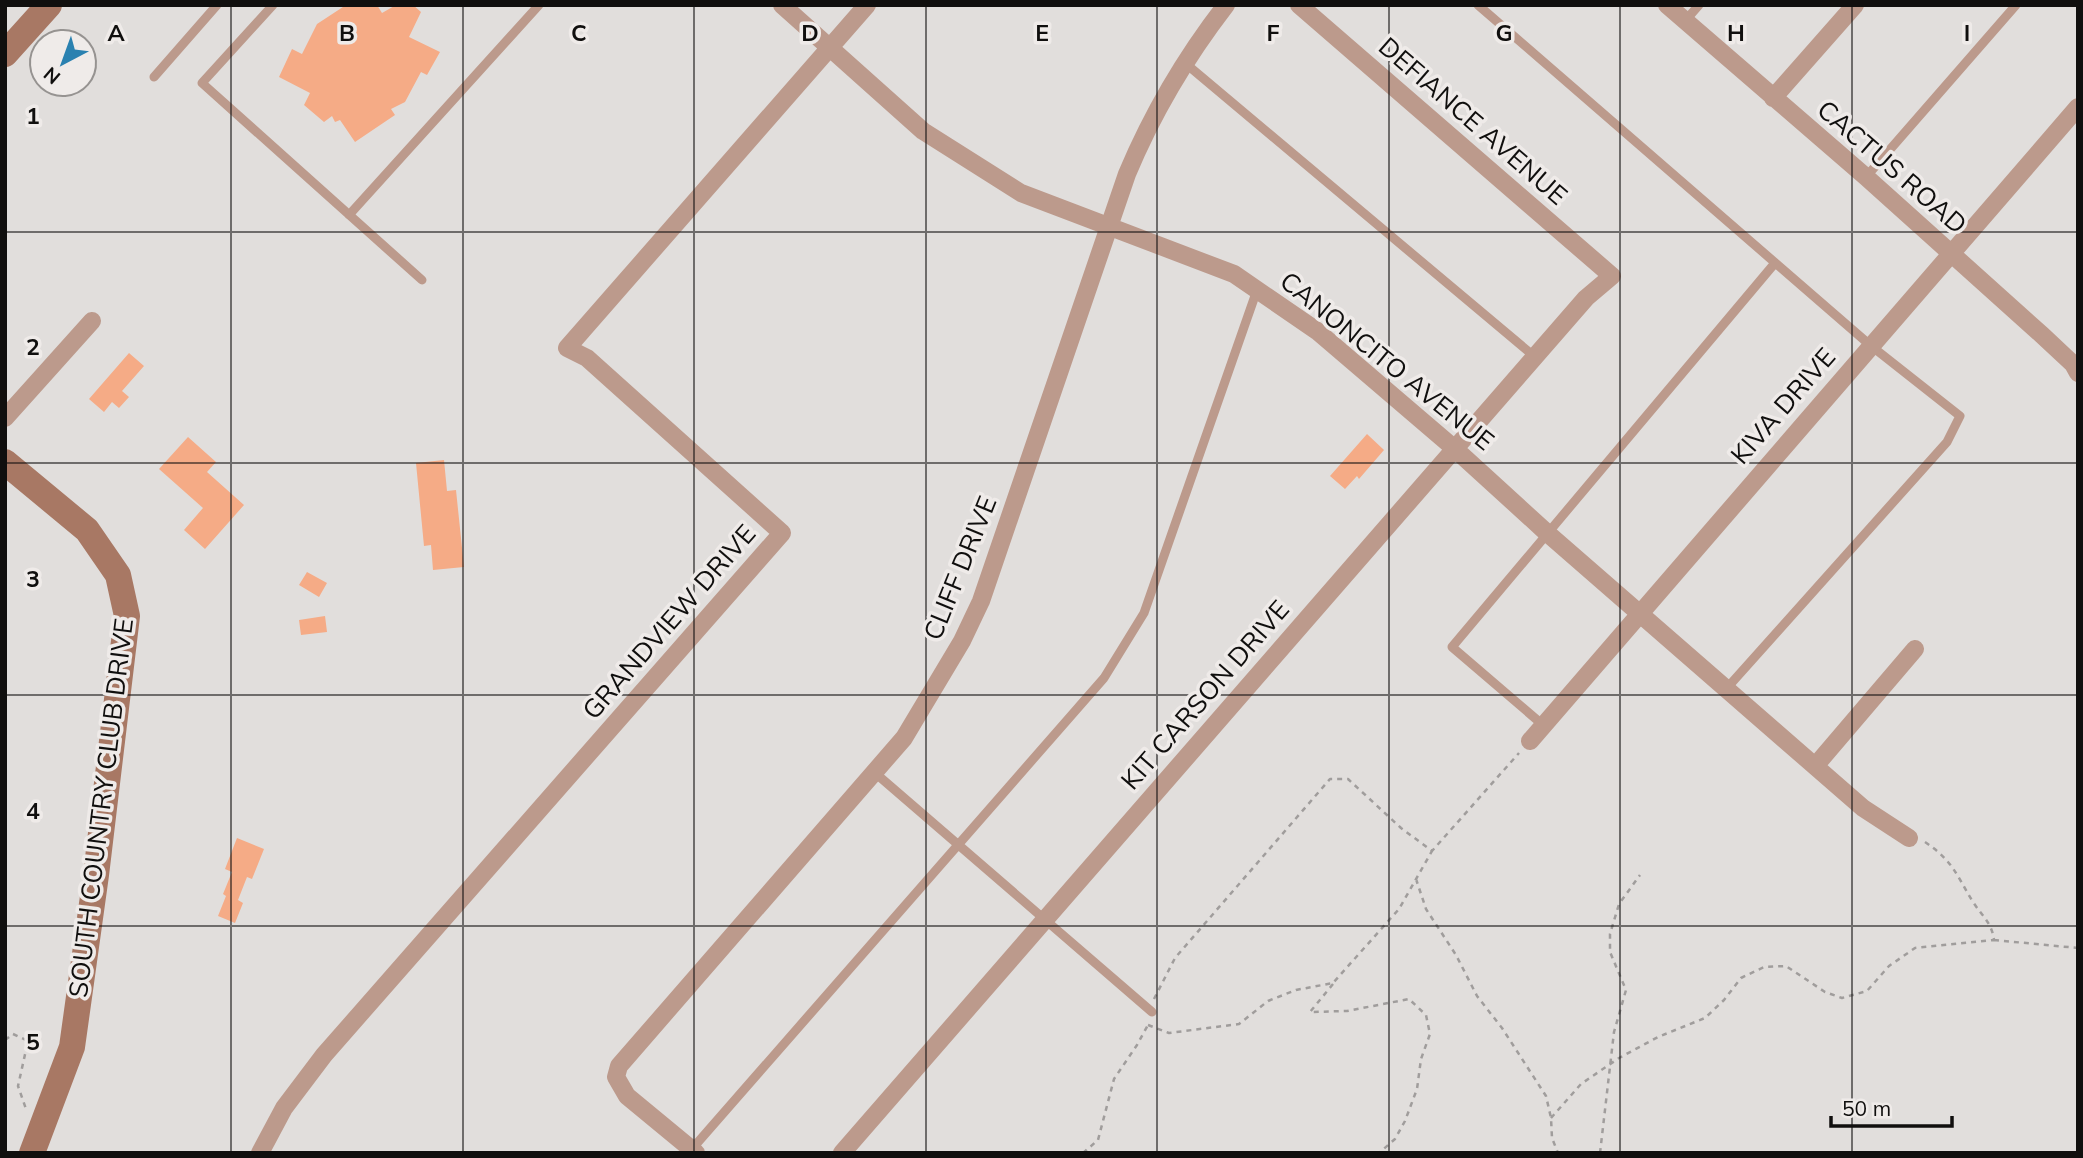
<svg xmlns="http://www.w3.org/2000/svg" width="2083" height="1158" font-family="Mulish,sans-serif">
<rect width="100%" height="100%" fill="#e1dedc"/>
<path fill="#f5ab86" d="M346 5H377L382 13 396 5H413L421 12 409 37 440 52 427 75 421 72 405 102 391 109 395 115 355 142 340 120 335 122 332 116 324 122 304 105 310 93 279 77 292 49 302 54 317 24Z
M129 353 144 366 122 391 129 397 119 408 112 402 104 412 89 399Z
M1367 434 1384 450 1359 479 1357 476 1345 489 1330 476Z
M188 437 216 462 207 472 244 505 205 549 184 530 203 508 159 469Z
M444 460 447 491 456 490 464 567 433 570 431 545 424 546 416 463Z
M307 572 327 583 319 597 299 585Z
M325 616 327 632 301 635 299 620Z
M237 838 264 849 252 879 247 877 238 900 243 903 235 923 218 916 226 896 223 894 232 872 225 869Z"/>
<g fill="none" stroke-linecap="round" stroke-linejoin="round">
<path stroke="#a09d9c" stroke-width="2.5" stroke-dasharray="5 5" stroke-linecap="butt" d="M1416 879 1426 909 1456 955 1477 996 1502 1028 1546 1096 1551 1118 1552 1138 1558 1153
M1994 940 2078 948
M1333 984 1310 1012 1347 1011 1409 999 1426 1015 1430 1034 1421 1059 1417 1089 1405 1121 1395 1139 1379 1153
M1154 999 1175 958 1330 779H1348L1401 828 1432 851 1519 753
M1148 1025 1169 1033 1239 1024 1268 1001 1296 990 1333 983 1399 909 1432 851
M5 1040 13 1034 28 1041 18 1086 26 1109
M1551 1118 1581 1084 1619 1058 1658 1037 1705 1018 1724 1000 1741 978 1764 967 1786 966 1825 992 1842 998 1867 991 1889 966 1915 948 1994 940C1992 923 1982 916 1973 902 1956 874 1953 861 1925 842
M1083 1153 1098 1140 1114 1079 1137 1045 1149 1023
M1600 1153 1614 1032 1626 990 1610 952V934L1619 904 1640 875"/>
<path stroke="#bc9a8c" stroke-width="9" d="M273 5 202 83 422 280
M1478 5 1870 345 1960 416 1947 442 1727 688
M1685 21 1699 5
M1185 63 1535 357
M154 77 217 5
M1866 177 2016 5
M349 215 539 5
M1543 725 1452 647 1775 263
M874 772 1152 1012
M692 1149 1104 678 1144 613 1257 290"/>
<path stroke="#bc9a8c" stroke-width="18" d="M782 5 923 131 1021 193 1234 274 1317 331 1455 449 1546 532 1863 808 1909 838
M1667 5 1866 177 2042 335 2073 364 2078 373
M1773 98 1855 5
M5 418 92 321
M1530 741 2078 107
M1816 765 1915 649
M260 1153 284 1108 324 1055 782 533 587 358 567 348 867 5
M696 1153 627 1096 616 1077 619 1066 904 738 962 641 981 601 1127 174C1153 112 1185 58 1226 5
M842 1153 1586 298 1612 276 1299 5"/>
<path stroke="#a87864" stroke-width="26" d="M5 54 49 5
M5 462 87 530 118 575 127 616 96 875 72 1047 32 1153"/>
</g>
<path fill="none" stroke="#100f0e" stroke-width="2" stroke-opacity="0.55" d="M231 5V1153M463 5V1153M694 5V1153M926 5V1153M1157 5V1153M1389 5V1153M1620 5V1153M1852 5V1153M5 232H2078M5 463H2078M5 695H2078M5 926H2078"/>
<g text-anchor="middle" stroke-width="7" stroke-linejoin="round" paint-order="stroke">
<g font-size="26" fill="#100f0e" stroke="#efebe9">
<text transform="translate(1473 121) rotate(41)" y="9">DEFIANCE AVENUE</text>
<text transform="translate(1892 167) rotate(41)" y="9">CACTUS ROAD</text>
<text transform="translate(1387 361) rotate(39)" y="9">CANONCITO AVENUE</text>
<text transform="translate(1783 406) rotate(-49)" y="9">KIVA DRIVE</text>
<text transform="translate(960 568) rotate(-68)" y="9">CLIFF DRIVE</text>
<text transform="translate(669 622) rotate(-49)" y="9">GRANDVIEW DRIVE</text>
<text transform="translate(1205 695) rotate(-49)" y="9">KIT CARSON DRIVE</text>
<text transform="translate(101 808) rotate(-83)" y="9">SOUTH COUNTRY CLUB DRIVE</text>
</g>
</g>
<g font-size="23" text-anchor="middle" font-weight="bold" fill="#100f0e" stroke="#efebe9" stroke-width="7" stroke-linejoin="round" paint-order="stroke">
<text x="116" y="41">A</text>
<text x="347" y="41">B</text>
<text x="579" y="41">C</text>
<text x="810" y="41">D</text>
<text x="1042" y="41">E</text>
<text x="1273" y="41">F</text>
<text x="1504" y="41">G</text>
<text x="1736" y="41">H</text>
<text x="1967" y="41">I</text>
<text x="33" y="124">1</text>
<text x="33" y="355">2</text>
<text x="33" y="587">3</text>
<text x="33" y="819">4</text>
<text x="33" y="1050">5</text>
</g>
<rect width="2083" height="1158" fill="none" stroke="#100f0e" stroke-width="14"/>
<g transform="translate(63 63) rotate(221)"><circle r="33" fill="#efebe9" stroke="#969391" stroke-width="2"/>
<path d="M0-5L12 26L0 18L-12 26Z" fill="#2a81b0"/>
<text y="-10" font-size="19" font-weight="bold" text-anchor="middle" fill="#100f0e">N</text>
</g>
<path d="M1831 1116v10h121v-10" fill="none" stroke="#100f0e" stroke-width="3.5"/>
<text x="1842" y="1116" font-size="21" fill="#100f0e" stroke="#efebe9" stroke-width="5" paint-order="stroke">50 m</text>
</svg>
